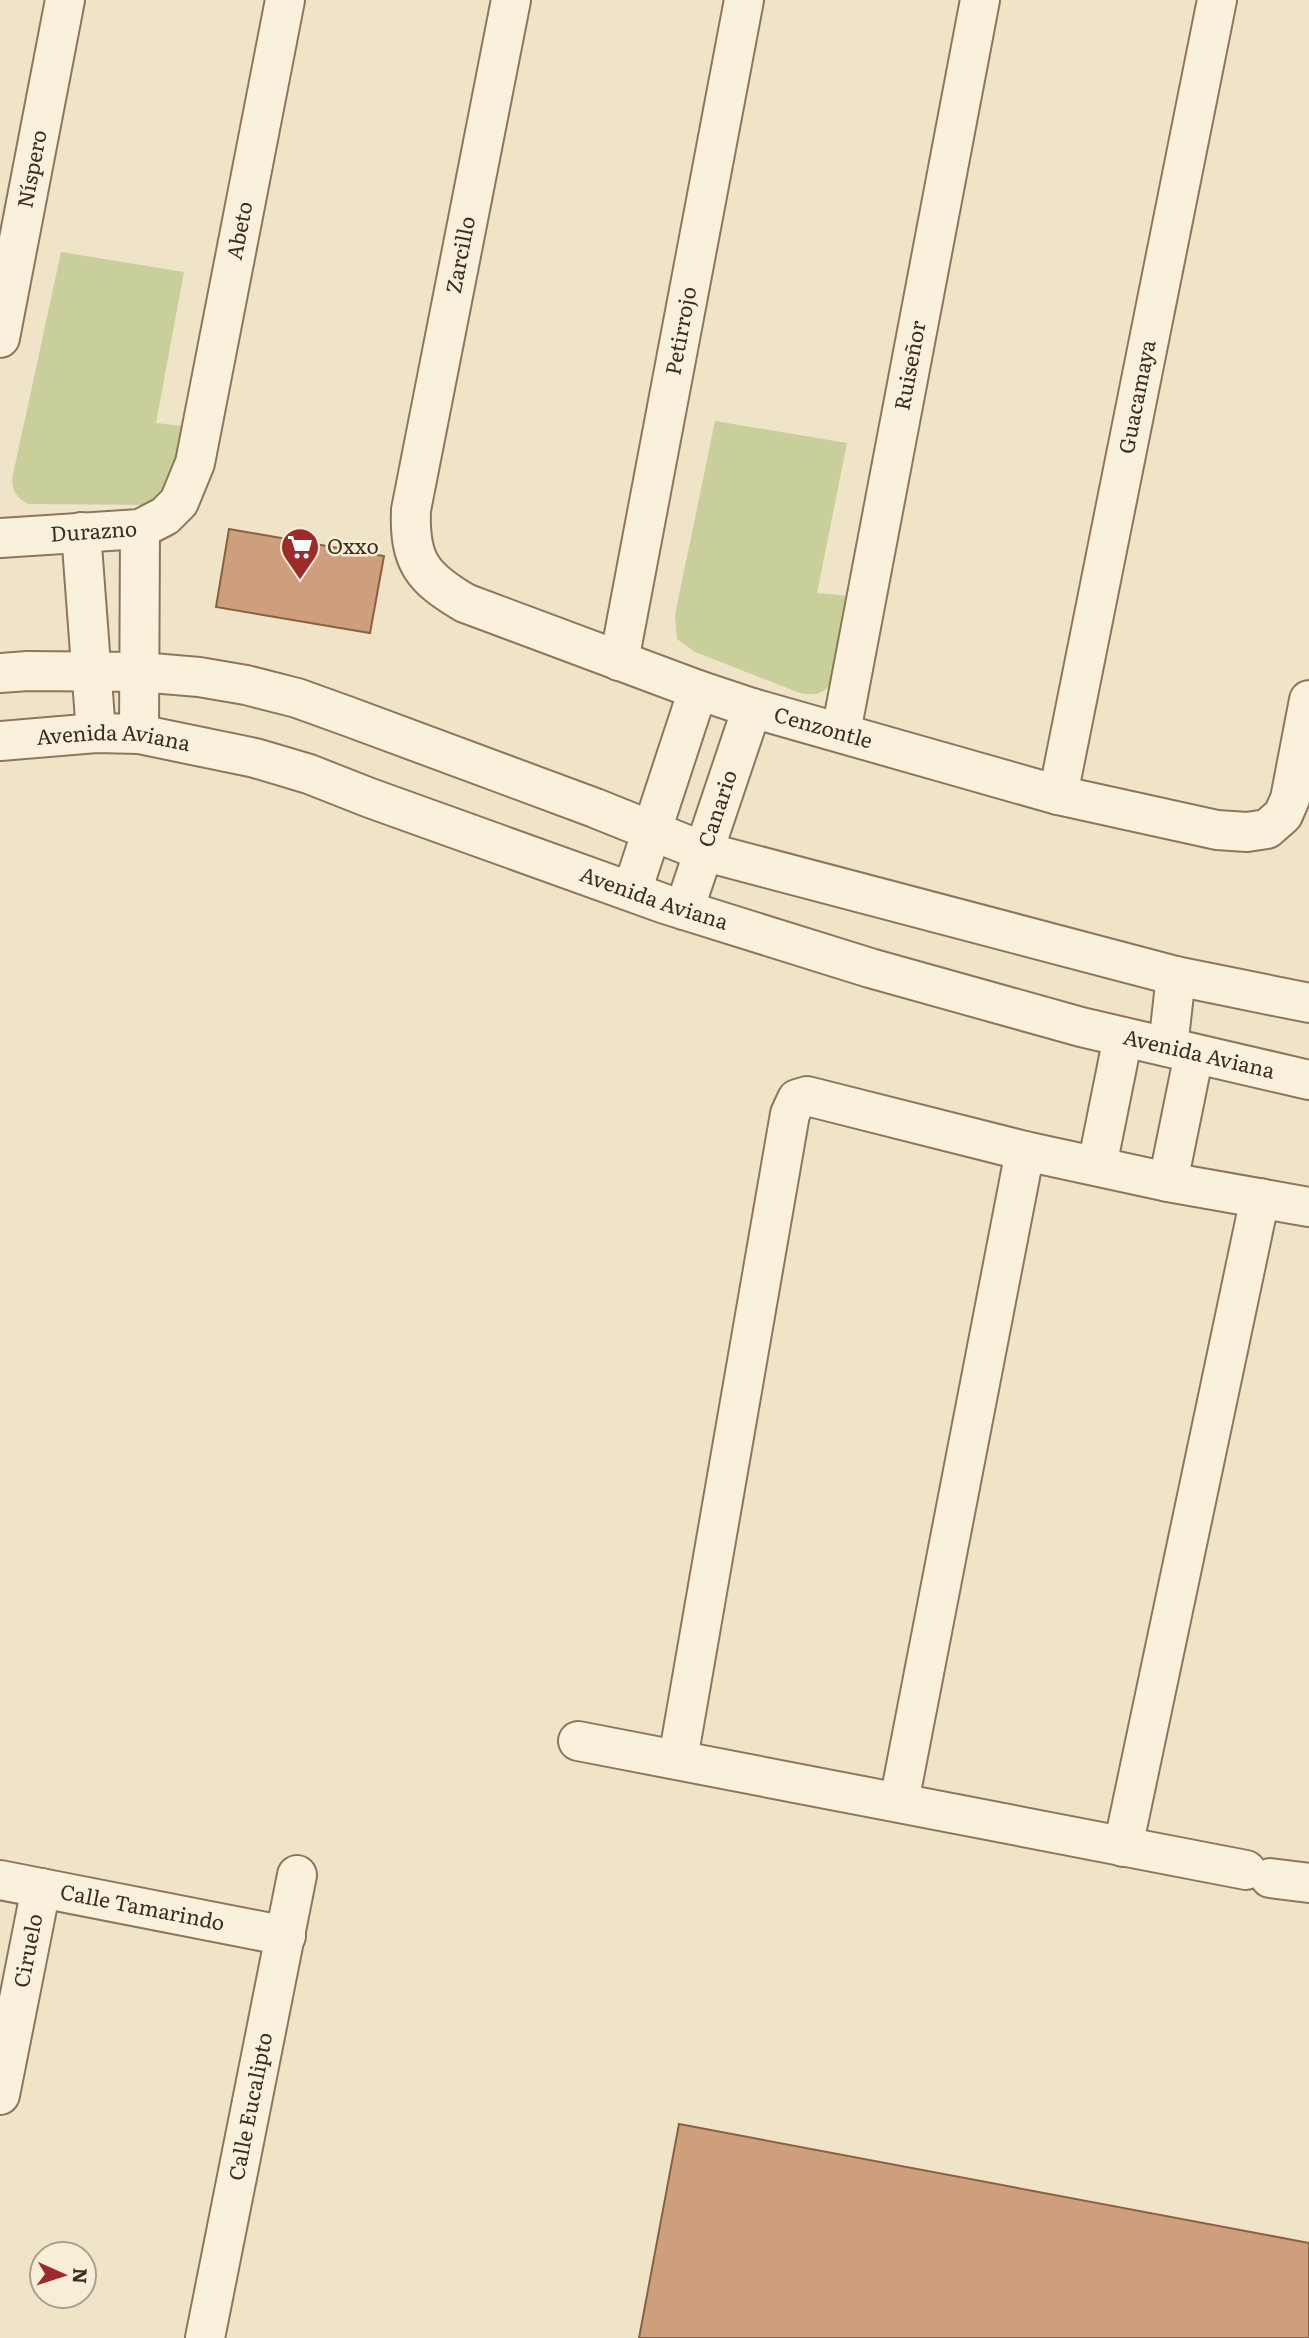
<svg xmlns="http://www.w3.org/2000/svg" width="1309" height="2338" font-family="Literata,serif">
<rect width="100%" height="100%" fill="#f0e4c8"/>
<path fill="#c9cf9b" d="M61 252 184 272 156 423 183 426 174 484 153 505 29 504C18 500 12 491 12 479Z
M715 421 847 443 817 593 849 596 832 679C827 694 815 696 800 693L695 652 677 639 675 615Z"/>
<path fill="#cf9f7d" stroke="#8d5f41" stroke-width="2" d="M229 529 384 556 370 633 216 607Z
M679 2124 1309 2243V2338H639Z"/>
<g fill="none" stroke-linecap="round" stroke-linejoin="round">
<defs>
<g id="street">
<path id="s1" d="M511 0 411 510C409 561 422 578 465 603L698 690 752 708 1058 795 1217 830 1247 832 1267 829 1283 815 1290 799 1309 700"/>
<path id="s2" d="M0 338 65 0"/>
<path d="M81 532 96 733"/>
<path id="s3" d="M0 538 140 529 165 516 179 502 195 463 285 0"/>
<path id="s4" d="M619 661 744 0"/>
<path d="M0 673 28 671 140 672 199 677 246 685 297 698 347 716 595 808 702 851 1176 976 1309 1003"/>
<path id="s5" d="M841 732 980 0"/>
<path d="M139 734 140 529"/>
<path id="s6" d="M0 741 96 733 139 734 255 758 309 774 370 798 665 904 870 968 1081 1027 1309 1080"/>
<path id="s7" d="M1058 795 1217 0"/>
<path d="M632 891 698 690"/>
<path id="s8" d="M684 910 752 708"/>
<path d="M1168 1047 1176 976"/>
<path d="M1097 1166 1123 1037"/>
<path d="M1168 1182 1194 1054"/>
<path d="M578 1741 1246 1870"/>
<path d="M678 1759 790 1114 797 1099 807 1096 1025 1151 1168 1182 1309 1207"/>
<path d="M899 1802 1025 1151"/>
<path d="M1123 1847 1260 1198"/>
<path d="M1270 1878 1309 1883"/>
<path id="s9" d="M0 1880 286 1936"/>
<path id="s10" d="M0 2095 41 1888"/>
<path id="s11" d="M205 2338 297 1875"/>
</g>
</defs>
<use href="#street" stroke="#8d765c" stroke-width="42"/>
<use href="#street" stroke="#faf1dc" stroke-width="38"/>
</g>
<defs>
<symbol id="supermarket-pin" viewBox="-11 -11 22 30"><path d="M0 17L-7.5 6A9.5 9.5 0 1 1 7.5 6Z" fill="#9e2a2b" stroke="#f7eed8"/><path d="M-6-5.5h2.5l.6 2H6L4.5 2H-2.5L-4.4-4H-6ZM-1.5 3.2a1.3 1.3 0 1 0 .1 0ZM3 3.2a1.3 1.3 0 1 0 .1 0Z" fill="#fff"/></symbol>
</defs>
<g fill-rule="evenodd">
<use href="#supermarket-pin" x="278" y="525" width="44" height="60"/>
</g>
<g text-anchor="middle" stroke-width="5" stroke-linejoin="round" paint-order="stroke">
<g font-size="21" fill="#3d2e20" stroke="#f7eed8">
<text dy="7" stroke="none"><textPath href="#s2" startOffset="172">Níspero</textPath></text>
<text dy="7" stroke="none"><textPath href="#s3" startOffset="467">Abeto</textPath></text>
<text transform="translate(461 255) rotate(-79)" y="7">Zarcillo</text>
<text dy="7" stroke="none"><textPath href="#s4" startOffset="336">Petirrojo</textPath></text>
<text dy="7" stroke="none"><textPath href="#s5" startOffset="373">Ruiseñor</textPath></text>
<text dy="7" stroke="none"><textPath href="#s7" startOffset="406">Guacamaya</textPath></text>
<text dy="7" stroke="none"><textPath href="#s3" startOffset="94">Durazno</textPath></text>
<text dy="7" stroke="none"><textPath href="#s1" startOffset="1015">Cenzontle</textPath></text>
<text dy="7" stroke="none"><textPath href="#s6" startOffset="114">Avenida Aviana</textPath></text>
<text dy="7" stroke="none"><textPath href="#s8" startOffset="107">Canario</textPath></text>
<text dy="7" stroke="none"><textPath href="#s6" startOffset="681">Avenida Aviana</textPath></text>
<text dy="7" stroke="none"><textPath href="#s6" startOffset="1248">Avenida Aviana</textPath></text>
<text dy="7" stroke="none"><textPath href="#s9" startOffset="145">Calle Tamarindo</textPath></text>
<text dy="7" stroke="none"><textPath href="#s10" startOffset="147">Ciruelo</textPath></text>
<text dy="7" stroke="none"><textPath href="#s11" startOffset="236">Calle Eucalipto</textPath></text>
</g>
<g font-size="21" fill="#3d2e20" stroke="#f7eed8" text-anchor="start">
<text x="327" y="554">Oxxo</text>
</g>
</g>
<g transform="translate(63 2275) rotate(93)"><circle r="33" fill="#f7eed8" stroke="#ada18e" stroke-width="2"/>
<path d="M0-5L12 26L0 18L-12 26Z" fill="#9e2a2b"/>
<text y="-10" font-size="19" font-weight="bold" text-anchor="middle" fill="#3d2e20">N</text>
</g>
</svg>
